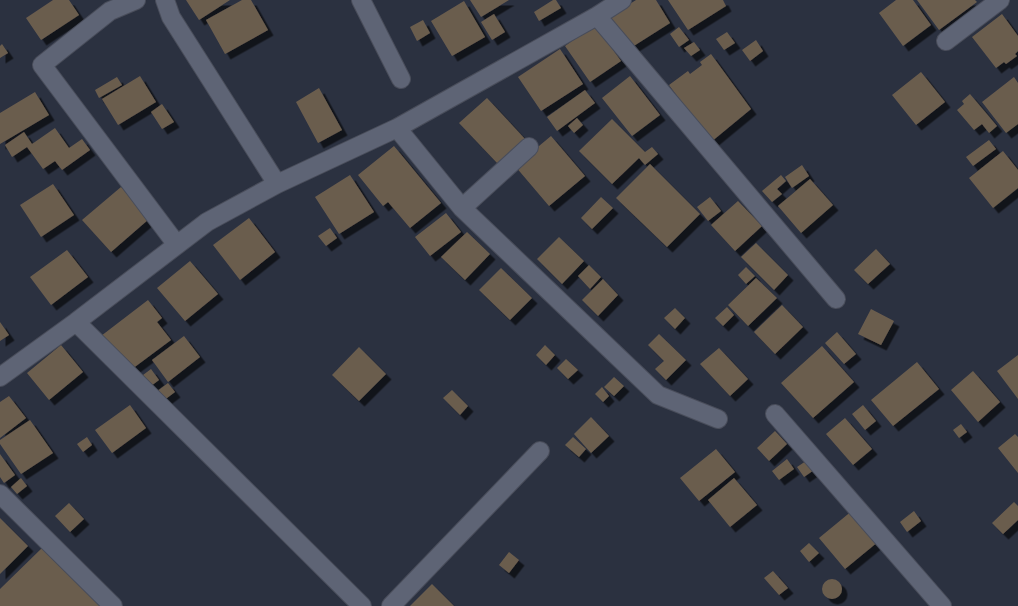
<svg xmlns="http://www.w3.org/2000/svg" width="1018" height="606" font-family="'Golos Text',sans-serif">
<defs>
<filter id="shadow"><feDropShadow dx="5.5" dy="5.5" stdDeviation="0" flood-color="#0009"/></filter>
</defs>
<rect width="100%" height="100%" fill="#2b3140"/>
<path fill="#6b5d4e" filter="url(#shadow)" d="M53 0H69L79 15 41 40 26 18Z
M186 0H230L199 20Z
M242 0H251L268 30 225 54 206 20Z
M470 0H509L481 17Z
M553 0H556L561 8 539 21 534 12Z
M636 0H656L670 23 629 49 608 18Z
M668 0H723L726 6 688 30Z
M896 0H913L931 25 903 46 879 13Z
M917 0H975L977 2 939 30Z
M464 1 485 37 452 56 431 21Z
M494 14 505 32 492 40 481 22Z
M1002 14 1018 36V51L1015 54 1017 56 1006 64 1004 62 996 68 972 37Z
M423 20 430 33 417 41 410 27Z
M595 25 621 61 590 82 565 46Z
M679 27 689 40 679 47 670 34Z
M727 32 735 43 724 50 716 39Z
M756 40 763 51 750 61 742 50Z
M694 42 700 50 691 56 684 48Z
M2 44 8 53 0 58V46Z
M560 49 583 84 541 111 518 77Z
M711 54 751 109 711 142 669 85 688 71 690 74 702 65 700 62Z
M921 72 945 102 916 125 892 95Z
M140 76 156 102 118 125 102 99Z
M630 76 660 115 632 136 602 98Z
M117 77 122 85 99 98 95 90Z
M1014 77 1018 83V124L1006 133 982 102Z
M319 88 342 130 318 143 296 102Z
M585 90 595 103 557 131 547 117Z
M35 92 49 115 0 144V113Z
M970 94 997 126 989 133 982 124 974 130 957 110 964 104 962 101Z
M487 98 525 139 498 164 459 123Z
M162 104 174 122 162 129 151 112Z
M577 118 583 125 574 133 568 126Z
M612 119 645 152 652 147 658 154 645 165 639 158 612 184 579 151Z
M55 128 69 148 82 139 90 150 62 170 55 161 43 169 27 147 12 157 5 145 24 132 32 144Z
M551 136 585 176 549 206 515 166Z
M989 140 996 149 973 166 966 157Z
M394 146 441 203 410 228 388 202 383 206 358 175Z
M1003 151 1018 170V188L993 208 969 178Z
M650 164 700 214 667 247 616 198Z
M802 165 809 176 792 188 785 177Z
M350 175 374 212 339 234 315 197Z
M781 175 786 181 777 189 782 194 772 202 762 191Z
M810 179 833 205 801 233 778 206Z
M53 184 74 215 41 237 20 205Z
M121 187 149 219 111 252 82 220Z
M601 197 613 208 592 229 581 218Z
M710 197 721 211 708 221 697 207Z
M738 201 762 226 735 251 711 225Z
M446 213 461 232 430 256 415 237Z
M249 218 275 252 240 280 213 245Z
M330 228 337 238 326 246 318 236Z
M467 232 490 254 465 280 441 257Z
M559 237 584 261 562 284 537 259Z
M756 243 788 275 774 290 741 257Z
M876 249 890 264 868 284 854 270Z
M67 250 88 277 51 305 30 277Z
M190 261 218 294 185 321 157 288Z
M589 265 601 277 590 289 578 276Z
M746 267 755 276 746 284 738 275Z
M501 268 532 298 510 320 479 290Z
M756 278 777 298 748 326 728 305Z
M603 279 618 295 598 316 582 300Z
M148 300 162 318 157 322 171 340 128 372 101 336Z
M782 305 803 327 775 354 754 332Z
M727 307 734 315 723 326 715 318Z
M675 308 685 318 675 329 664 318Z
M871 309 894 321 881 345 858 334Z
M0 322 9 335 0 341Z
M837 332 856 354 844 364 825 343Z
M659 334 686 360 666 380 655 369 664 361 648 345Z
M184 336 200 357 168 382 152 360Z
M61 345 83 372 49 400 27 373Z
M545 345 555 355 546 365 536 355Z
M822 346 854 382 813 418 781 383Z
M359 347 386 374 359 401 332 375Z
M719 348 748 379 730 396 700 364Z
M1018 355V399L997 371Z
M566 359 578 370 568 379 557 368Z
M917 362 939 389 893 426 871 400Z
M151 369 159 380 147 389 139 378Z
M973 371 1000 402 978 422 951 390Z
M614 377 624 386 614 396 604 387Z
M168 383 175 392 163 401 156 392Z
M602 387 609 396 603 402 595 394Z
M452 390 468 406 460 415 443 398Z
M9 396 26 418 0 438V402Z
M130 405 146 428 112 453 95 430Z
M863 405 876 421 865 430 852 414Z
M591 417 609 436 591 453 574 434Z
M845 418 872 449 853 465 826 434Z
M30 420 53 453 21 474 0 444V440Z
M961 424 967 432 959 438 953 430Z
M775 431 787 444 769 461 757 448Z
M1015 434 1018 437V473L998 448Z
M87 437 92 445 83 452 77 444Z
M573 437 586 449 579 457 565 445Z
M716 449 735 472 699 501 680 478Z
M0 454 15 475 4 483 0 477Z
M787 459 794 469 779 480 772 471Z
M806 461 814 470 804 477 797 467Z
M21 478 27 486 17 494 11 487Z
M734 478 757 505 730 527 708 500Z
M1014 502 1018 506V520L1003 534 992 523Z
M69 503 84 519 70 532 55 516Z
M853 510 879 541 845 569 819 538Z
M914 511 921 521 907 532 900 522Z
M0 518 28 546 0 574Z
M809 543 819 553 809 562 800 551Z
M42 548 100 606H0V589Z
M509 552 519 560 509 573 499 565Z
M773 571 788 588 779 595 764 578Z
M822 589a10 10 0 1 1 20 0a10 10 0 1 1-20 0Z
M432 584 454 606H410Z"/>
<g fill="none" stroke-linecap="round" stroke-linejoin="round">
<defs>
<path id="minor" d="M136 0 110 11 42 65 177 245
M165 0 171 17 277 184
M361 0 401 79
M597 16 836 299
M946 41 1000 0
M397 128 462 208 658 395 718 419
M462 208 529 147
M76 322 362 606
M0 377 76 322 207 222 277 184 397 128 597 16 622 0
M775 414 942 606
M0 494 113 606
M391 606 540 451"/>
</defs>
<use href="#minor" stroke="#494d5a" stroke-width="20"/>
<use href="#minor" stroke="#5e6475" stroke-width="18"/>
</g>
</svg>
